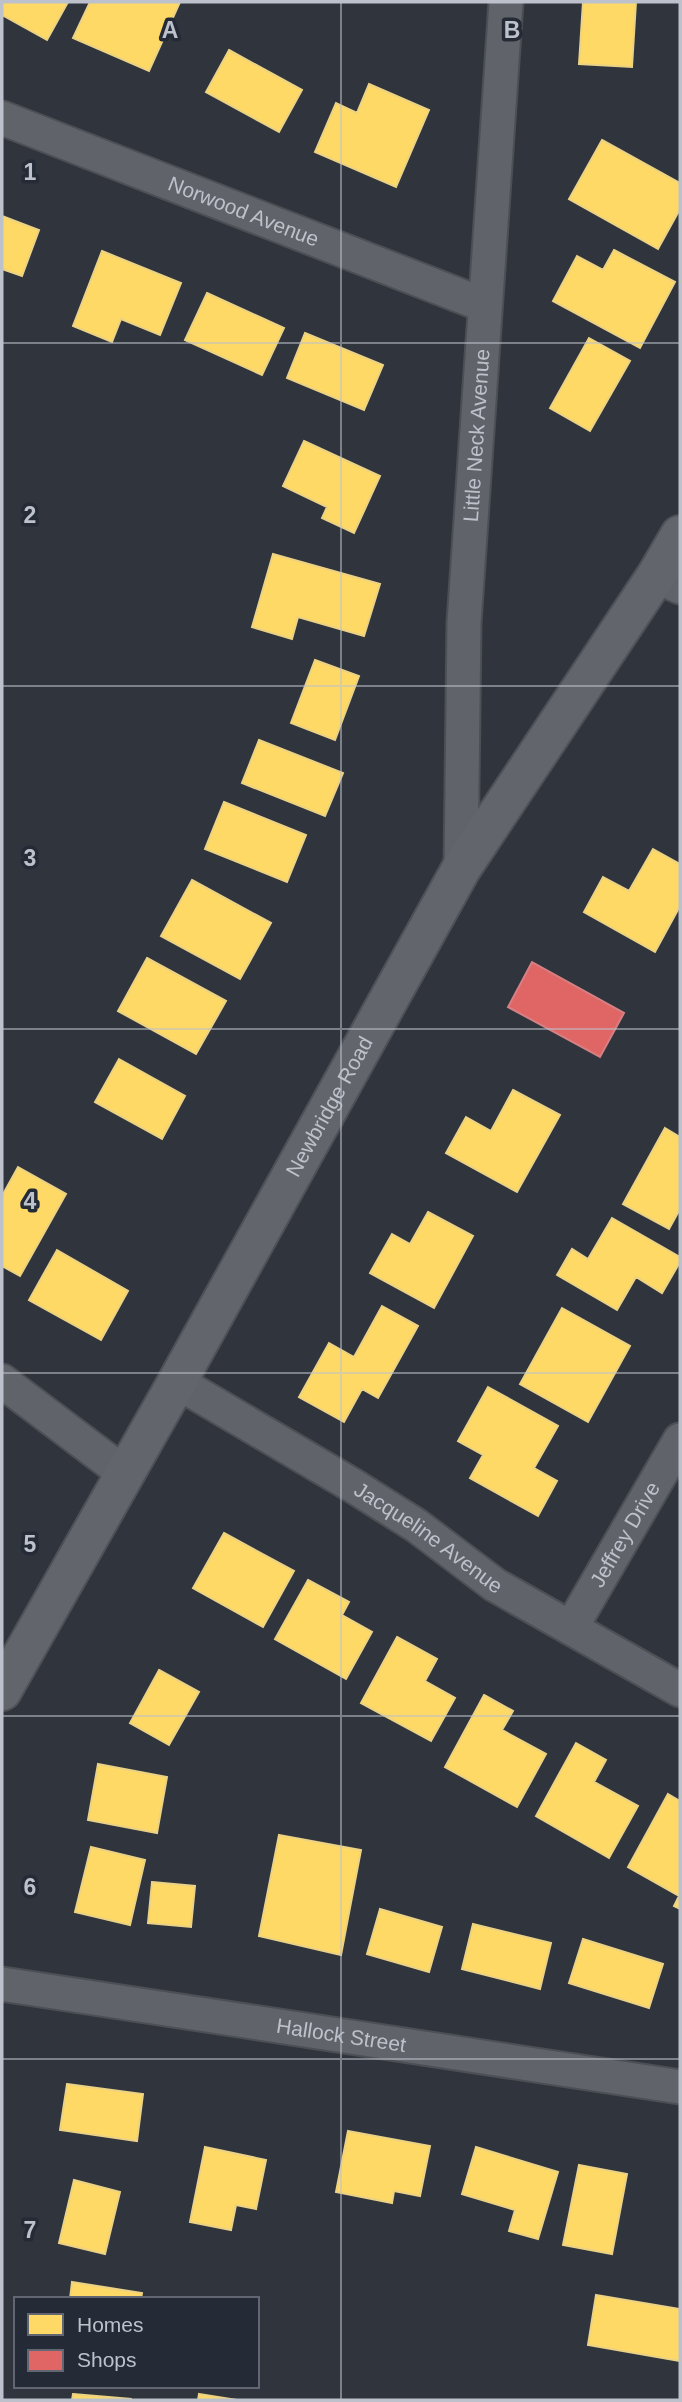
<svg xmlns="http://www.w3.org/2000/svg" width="682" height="2402" font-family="Helvetica,sans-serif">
<rect width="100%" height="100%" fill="#30343c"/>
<path fill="#ffd966" stroke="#ebd284" stroke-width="2" d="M2 2H68L47 40 2 15Z
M90 2H180L149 71 73 38Z
M583 2H636L632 67 579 64Z
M229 50 302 90 279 132 206 92Z
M369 84 429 110 396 187 315 152 336 103 357 113Z
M602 140 680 183V209L658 249 569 199Z
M2 216 39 230 22 276 2 269Z
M614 250 675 282 640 348 553 301 577 256 603 270Z
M102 251 181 283 160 335 121 319 112 342 73 326Z
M207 293 284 328 262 375 185 340Z
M305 333 383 365 364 410 287 378Z
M589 338 630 361 590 431 550 408Z
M304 441 380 476 354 533 322 518 327 507 283 486Z
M273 554 380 584 364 636 298 617 292 639 252 627Z
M315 660 359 676 335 740 291 723Z
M259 740 343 773 325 816 242 783Z
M224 802 306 835 287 882 205 849Z
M653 849 680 864V906L655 952 584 912 603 877 629 891Z
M192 880 271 923 240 979 161 936Z
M147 958 226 1001 196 1054 118 1011Z
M119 1059 185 1096 162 1139 95 1102Z
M513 1090 560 1115 517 1192 446 1153 466 1117 491 1131Z
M665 1128 680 1137V1209L669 1229 623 1204Z
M18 1167 66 1194 20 1276 2 1266V1196Z
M428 1212 473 1236 434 1308 370 1273 392 1234 410 1244Z
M612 1218 680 1257V1262L662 1293 636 1277 617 1310 557 1275 572 1249 588 1259Z
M57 1250 128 1291 101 1340 29 1300Z
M382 1306 418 1326 378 1398 362 1389 344 1422 299 1397 329 1343 354 1357Z
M562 1308 630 1346 588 1422 520 1384Z
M488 1387 558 1426 534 1468 557 1481 538 1516 470 1478 483 1455 458 1441Z
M224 1533 294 1571 263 1627 193 1588Z
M308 1580 349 1602 342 1615 372 1632 346 1679 275 1639Z
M397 1637 437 1659 425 1681 455 1698 431 1741 361 1703Z
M159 1670 199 1692 169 1745 130 1723Z
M484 1695 513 1711 502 1730 546 1754 517 1807 445 1767Z
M576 1743 606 1760 594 1782 638 1806 609 1858 536 1816Z
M98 1764 167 1777 157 1833 88 1820Z
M668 1794 680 1801V1909L674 1906 679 1896 628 1867Z
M279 1835 361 1850 341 1955 259 1936Z
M91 1847 145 1860 130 1925 75 1912Z
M152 1882 195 1886 191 1927 148 1923Z
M380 1909 442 1927 429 1972 367 1954Z
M473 1924 551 1943 540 1989 462 1969Z
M583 1939 663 1964 649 2008 569 1983Z
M67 2084 143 2094 137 2141 60 2130Z
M348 2131 430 2146 420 2196 394 2191 392 2203 336 2192Z
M205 2147 266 2160 256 2209 236 2205 231 2230 190 2222Z
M476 2147 558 2172 538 2239 509 2231 515 2210 462 2194Z
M579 2165 627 2174 612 2254 563 2245Z
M74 2180 120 2192 105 2254 59 2243Z
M72 2282 142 2293 141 2299H70Z
M596 2295 680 2309V2361L588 2345Z
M73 2394 131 2399V2400H72Z
M199 2394 237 2400H198Z"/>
<path fill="#e06666" stroke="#d58184" stroke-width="2" d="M532 962 624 1013 600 1057 508 1007Z"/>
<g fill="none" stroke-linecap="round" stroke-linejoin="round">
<defs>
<g id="street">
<path id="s1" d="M2 118 484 305"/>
<path d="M656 576 680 587"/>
<path id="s2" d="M461 869 464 623 506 2"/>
<path d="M2 1381 124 1473"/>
<path id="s3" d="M177 1382 352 1485 417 1526 495 1585 680 1690"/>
<path id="s4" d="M571 1628 680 1440"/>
<path id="s5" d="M2 1984 680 2087"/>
</g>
<g id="primary">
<path id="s6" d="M2 1691 177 1382 461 869 656 576 680 535"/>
</g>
</defs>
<use href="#street" stroke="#4c4f54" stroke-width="37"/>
<use href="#primary" stroke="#4e5158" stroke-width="42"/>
<use href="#street" stroke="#60636a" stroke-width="33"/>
<use href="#primary" stroke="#62656b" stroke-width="38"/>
</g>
<path fill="none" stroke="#bcc1cb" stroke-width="2" stroke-opacity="0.55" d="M341 2V2400M2 343H680M2 686H680M2 1029H680M2 1373H680M2 1716H680M2 2059H680"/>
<g text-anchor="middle" stroke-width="7" stroke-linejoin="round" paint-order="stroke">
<g font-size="21" fill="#bcc1cb" stroke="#242a36">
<text dy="7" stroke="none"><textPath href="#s1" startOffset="259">Norwood Avenue</textPath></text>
<text dy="7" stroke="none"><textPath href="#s2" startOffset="434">Little Neck Avenue</textPath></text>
<text dy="7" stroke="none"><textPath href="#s6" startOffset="670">Newbridge Road</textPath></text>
<text dy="7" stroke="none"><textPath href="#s4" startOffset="108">Jeffrey Drive</textPath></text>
<text dy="7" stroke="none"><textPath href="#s3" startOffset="296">Jacqueline Avenue</textPath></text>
<text dy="7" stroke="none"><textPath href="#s5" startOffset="343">Hallock Street</textPath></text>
</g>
</g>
<g font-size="23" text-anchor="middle" font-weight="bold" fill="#bcc1cb" stroke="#242a36" stroke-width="7" stroke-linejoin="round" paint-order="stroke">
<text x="170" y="38">A</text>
<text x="512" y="38">B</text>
<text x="30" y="180">1</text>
<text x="30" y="523">2</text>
<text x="30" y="866">3</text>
<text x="30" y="1209">4</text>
<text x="30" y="1552">5</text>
<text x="30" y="1895">6</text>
<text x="30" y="2238">7</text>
</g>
<rect width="682" height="2402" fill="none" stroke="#bcc1cb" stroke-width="7"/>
<rect x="14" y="2297" width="245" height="91" fill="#242a36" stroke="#616672" stroke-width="2"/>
<rect x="28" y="2314" width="35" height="21" fill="#ffd966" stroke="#616672" stroke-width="2"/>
<text x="77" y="2332" font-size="21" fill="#bcc1cb">Homes</text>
<rect x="28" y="2350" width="35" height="21" fill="#e06666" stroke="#616672" stroke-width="2"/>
<text x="77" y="2367" font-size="21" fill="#bcc1cb">Shops</text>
</svg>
